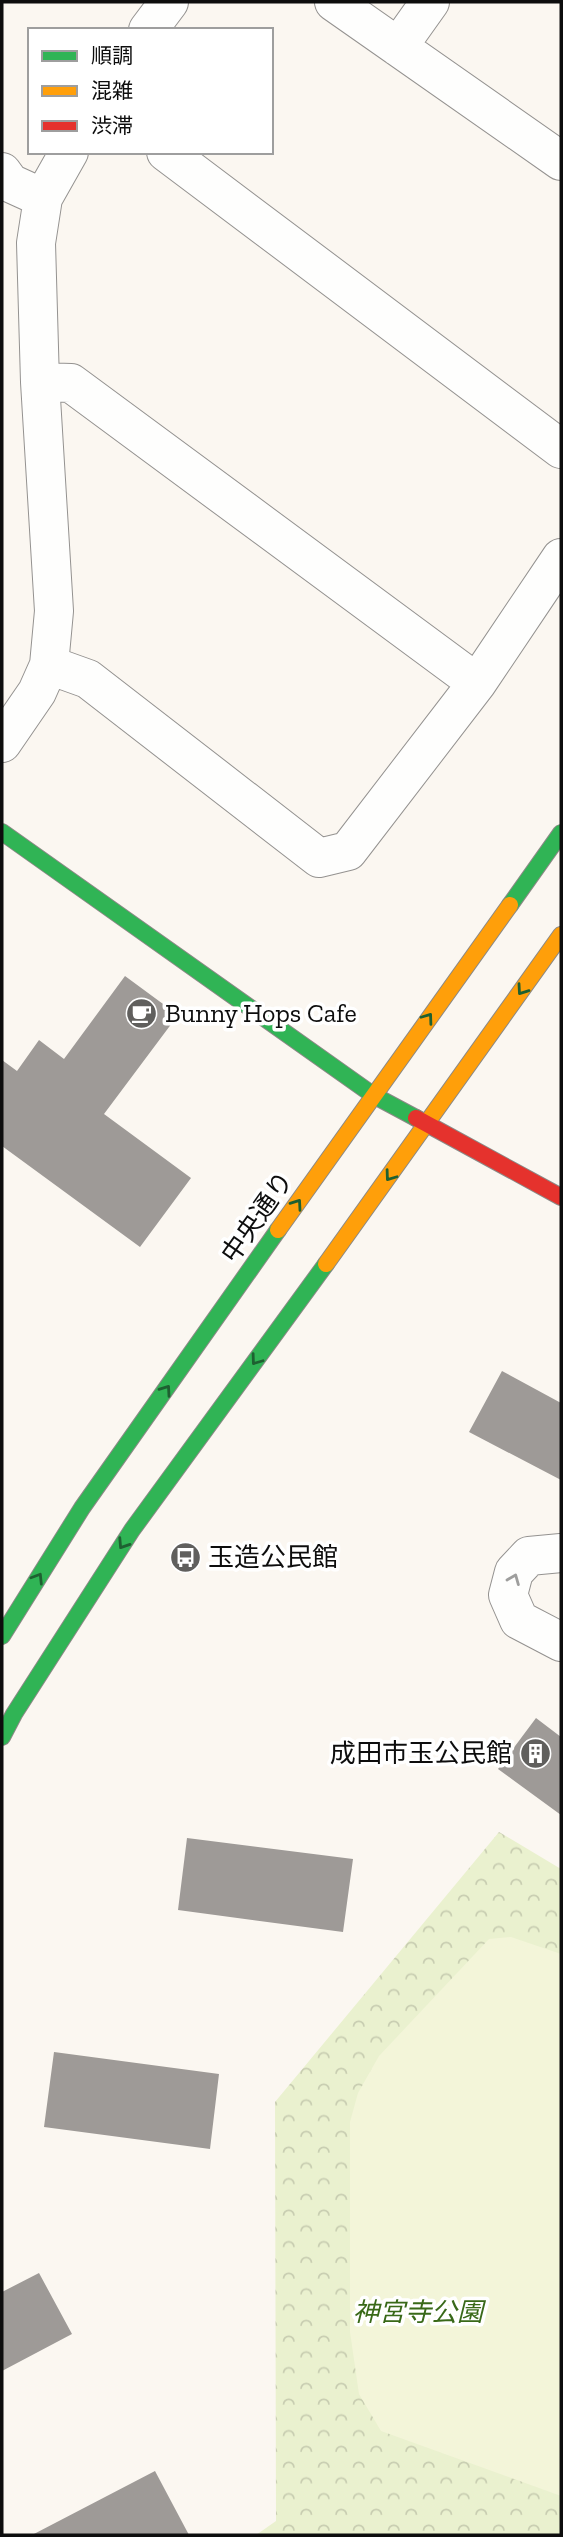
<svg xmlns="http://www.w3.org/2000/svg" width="563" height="2537" font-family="'Zilla Slab','Noto Sans JP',serif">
<defs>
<pattern id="park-crowns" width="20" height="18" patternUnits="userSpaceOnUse" patternTransform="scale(1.75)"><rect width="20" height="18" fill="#eaf1cf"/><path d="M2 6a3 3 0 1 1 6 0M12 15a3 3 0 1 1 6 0" fill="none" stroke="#c8cdb1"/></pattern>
</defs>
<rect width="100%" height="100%" fill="#fbf7f1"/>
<path fill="url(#park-crowns)" d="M499 1832 561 1869V2535H256L276 2521 275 2102Z"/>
<path fill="#f3f5d9" d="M511 1937 561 1954V2496L381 2431 359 2394 350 2332V2122L358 2093 379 2056 489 1939Z"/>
<path fill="#9e9a97" d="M125 976 178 1015 104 1114 191 1178 140 1247 2 1146V1060L17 1071 39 1040 64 1059Z
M502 1371 561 1403V1480L469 1432Z
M536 1718 561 1737V1815L498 1769Z
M187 1838 353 1859 343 1932 178 1910Z
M54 2052 219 2074 210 2149 44 2127Z
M39 2273 72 2334 2 2371V2292Z
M155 2471 189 2535H32Z"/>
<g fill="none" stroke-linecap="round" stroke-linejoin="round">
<defs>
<path id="street" d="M334 2 561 161
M148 30 169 2
M398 47 430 2
M166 152 561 449
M2 172 10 183 43 198
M40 382 71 383 477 683
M49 665 88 679 319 858 348 851 477 683 561 558
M2 743 37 692 49 665 54 611 40 382 36 243 43 198 69 152
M561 1553 529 1556 514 1572 508 1595 519 1620 561 1642"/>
<path id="fast" d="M2 832 373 1095 416 1118
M510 905 561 833
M2 1636 82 1508 278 1230
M2 1737 14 1714 132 1530 326 1264"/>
<path id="slow" d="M278 1230 510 905
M326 1264 561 935"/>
<path id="jam" d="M416 1118 561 1197"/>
</defs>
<use href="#street" stroke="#949290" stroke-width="40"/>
<use href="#fast" stroke="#8b8986" stroke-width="18"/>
<use href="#slow" stroke="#8b8986" stroke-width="18"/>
<use href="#jam" stroke="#8b8986" stroke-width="18"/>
<use href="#street" stroke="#fefefd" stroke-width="38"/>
<use href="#fast" stroke="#30b455" stroke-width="16"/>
<use href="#slow" stroke="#ff9f0a" stroke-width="16"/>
<use href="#jam" stroke="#e5322d" stroke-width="16"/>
</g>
<defs><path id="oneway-chevron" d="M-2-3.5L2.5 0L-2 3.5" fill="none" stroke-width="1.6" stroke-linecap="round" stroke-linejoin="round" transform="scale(1.75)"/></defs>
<g stroke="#1e6031">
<use href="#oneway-chevron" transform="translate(522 990) rotate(125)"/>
<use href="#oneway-chevron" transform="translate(428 1018) rotate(-54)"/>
<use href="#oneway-chevron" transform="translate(390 1176) rotate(126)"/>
<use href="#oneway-chevron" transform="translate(297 1204) rotate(-55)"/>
<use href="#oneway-chevron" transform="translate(256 1360) rotate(126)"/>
<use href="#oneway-chevron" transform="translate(166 1390) rotate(-55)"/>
<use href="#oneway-chevron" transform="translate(123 1544) rotate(123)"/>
<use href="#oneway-chevron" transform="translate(38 1578) rotate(-58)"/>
</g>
<use stroke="#9e9e9d" href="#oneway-chevron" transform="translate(514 1579) rotate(-68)"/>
<defs>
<symbol id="cafe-disc" viewBox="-11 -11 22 22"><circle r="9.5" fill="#605f5d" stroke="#fff"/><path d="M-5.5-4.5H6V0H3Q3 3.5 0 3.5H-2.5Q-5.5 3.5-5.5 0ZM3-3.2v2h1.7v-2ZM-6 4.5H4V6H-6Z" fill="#fff"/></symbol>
<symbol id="bus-disc" viewBox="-11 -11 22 22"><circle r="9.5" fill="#605f5d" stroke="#fff"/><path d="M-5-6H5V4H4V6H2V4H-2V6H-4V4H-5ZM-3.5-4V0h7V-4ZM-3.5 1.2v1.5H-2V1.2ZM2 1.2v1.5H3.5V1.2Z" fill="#fff"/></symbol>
<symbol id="building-disc" viewBox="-11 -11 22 22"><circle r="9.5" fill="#605f5d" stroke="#fff"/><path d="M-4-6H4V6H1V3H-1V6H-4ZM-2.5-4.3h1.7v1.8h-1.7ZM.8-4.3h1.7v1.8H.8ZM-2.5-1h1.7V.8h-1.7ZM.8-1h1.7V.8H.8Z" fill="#fff"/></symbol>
</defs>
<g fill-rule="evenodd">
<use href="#cafe-disc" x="124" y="996" width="35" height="35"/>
<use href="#bus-disc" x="168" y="1540" width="35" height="35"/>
<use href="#building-disc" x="518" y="1736" width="35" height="35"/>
</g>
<g text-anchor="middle" stroke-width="7" stroke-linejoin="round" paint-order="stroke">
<g font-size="26" fill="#0d0d0d" stroke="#fff" text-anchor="start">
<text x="165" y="1022">Bunny Hops Cafe</text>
<text x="208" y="1566">玉造公民館</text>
<text x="512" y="1762" text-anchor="end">成田市玉公民館</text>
</g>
<g font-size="26" fill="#0d0d0d" stroke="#fff">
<text transform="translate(257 1217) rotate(-55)" y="9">中央通り</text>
</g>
<g font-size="26" font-style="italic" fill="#396919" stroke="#fff">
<text x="418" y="2321">神宮寺公園</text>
</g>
</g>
<rect width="563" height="2537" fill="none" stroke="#0d0d0d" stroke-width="7"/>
<rect x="28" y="28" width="245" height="126" fill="#ffffff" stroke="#9e9e9e" stroke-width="2"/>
<rect x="42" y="51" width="35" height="10" fill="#30b455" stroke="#9e9e9e" stroke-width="2"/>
<text x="91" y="63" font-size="21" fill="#0d0d0d">順調</text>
<rect x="42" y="86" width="35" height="10" fill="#ff9f0a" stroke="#9e9e9e" stroke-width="2"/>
<text x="91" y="98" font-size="21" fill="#0d0d0d">混雑</text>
<rect x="42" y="121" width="35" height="10" fill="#e5322d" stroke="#9e9e9e" stroke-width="2"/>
<text x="91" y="133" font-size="21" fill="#0d0d0d">渋滞</text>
</svg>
